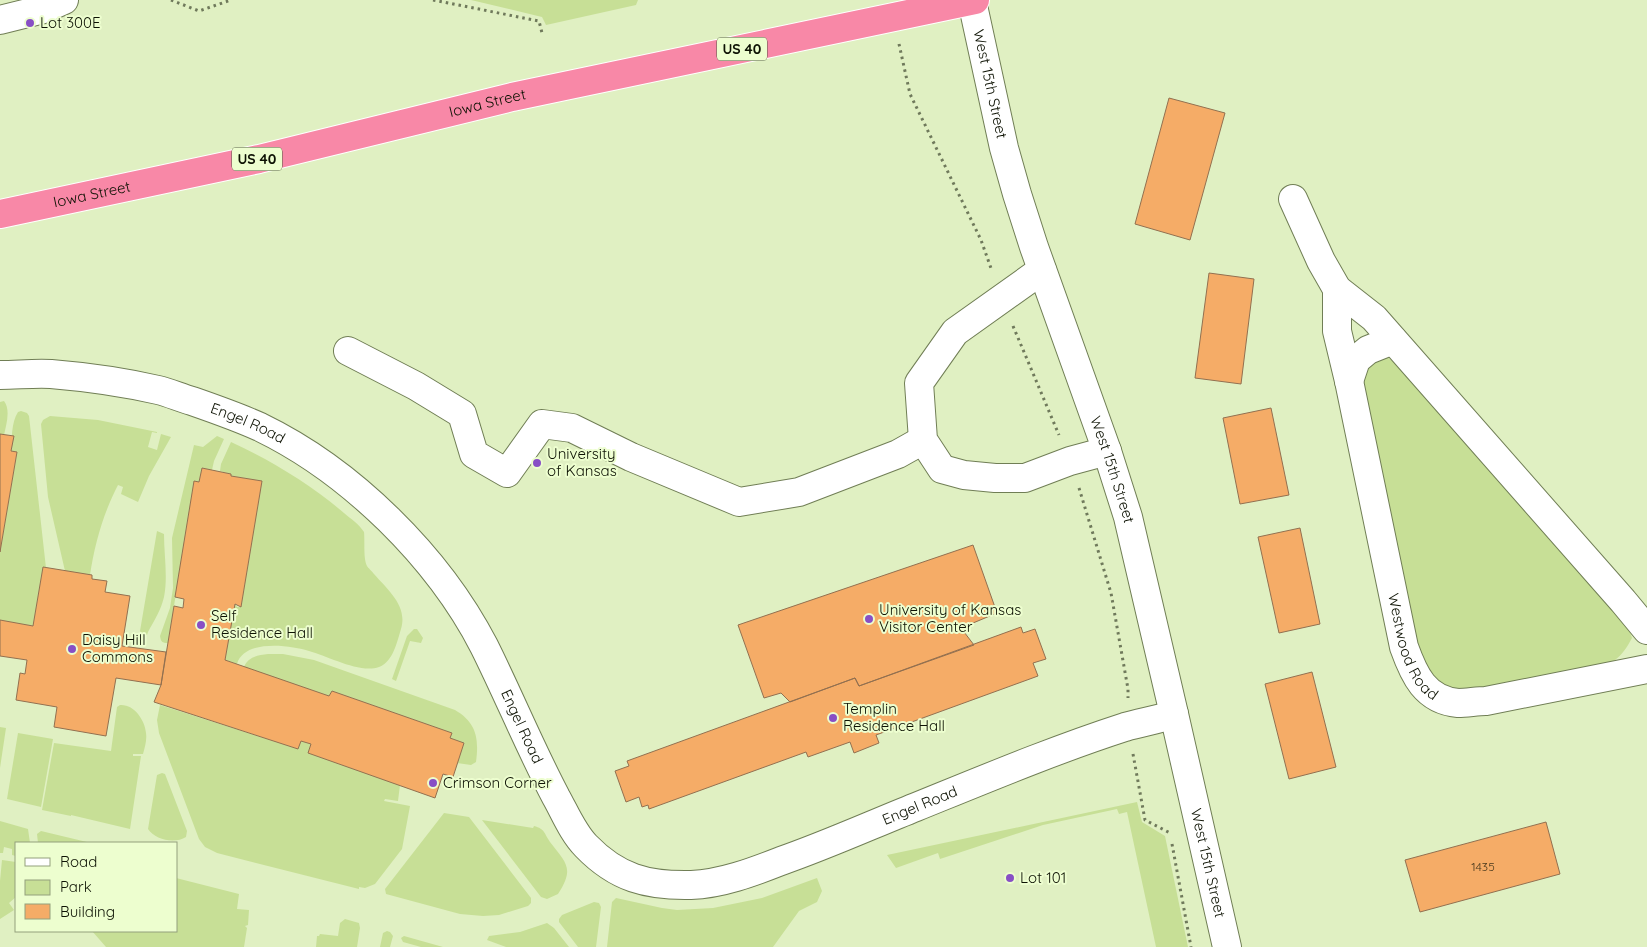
<svg xmlns="http://www.w3.org/2000/svg" width="1647" height="947" font-family="Quicksand,sans-serif">
<rect width="100%" height="100%" fill="#e0f0c2"/>
<path fill="#c7df96" d="M471 0H638L636 5 546 25 542 17Z
M1387 357 1395 363 1597 591 1630 632 1632 638C1627 647 1623 654 1614 661 1576 672 1475 703 1440 685 1433 681 1426 668 1420 661L1361 384C1363 370 1371 359 1387 357Z
M4 401C11 410 6 425 4 435L0 434V402Z
M21 411 27 413 29 416 46 568 43 567 33 626 0 620V552L17 453 11 451C12 439 11 423 18 412Z
M50 416 98 420 157 432V433L152 432 148 447 157 450 161 434 171 437 149 476 138 502 121 494 123 487 118 485C103 514 95 543 90 575L65 571 48 497 41 424 43 420Z
M217 436 224 439 214 461 212 470 202 468 199 482H194L168 643C162 643 161 642 160 636L170 608 173 588 172 538 194 445 203 447Z
M231 442C272 461 310 484 344 513 351 519 359 524 364 532 365 540 363 559 367 566 368 568 372 571 374 574 388 590 408 606 401 629 397 642 393 662 379 667 360 674 328 656 309 651 290 645 244 639 237 664L225 660 235 604 237 607H241L262 481 231 476 230 474 220 471 221 464Z
M157 531 164 534C164 555 168 577 164 597 161 610 154 621 148 632L147 635H142L140 631Z
M414 629H417L423 638 421 643 410 641 396 681 392 679 407 636Z
M268 654H283L314 660 455 710C477 723 479 739 476 762L471 765 457 763 464 743 450 738 452 733 332 691 329 696 244 667C248 657 258 655 268 654Z
M120 705C134 704 145 720 146 733 147 740 145 747 143 754H133V756H141L130 829 71 815V816L42 810 54 743 111 751 117 707Z
M160 705 298 749 301 741 311 744 308 753 400 785 398 801 385 799 384 801 410 806 402 849 375 884 365 888 359 887V889L217 853 205 847 199 839 159 733 157 720Z
M0 727 6 728 0 768Z
M18 733 53 739 41 807 7 799Z
M162 773 165 774 187 831 186 837C175 844 155 840 148 829L157 775Z
M1137 802 1142 822 1165 836 1188 947H1156L1127 812 1119 814 1117 809 1043 825 940 859 938 853 896 868 887 855Z
M444 813 469 817 531 898V903L528 906 499 915 483 916 460 914 386 894 385 889Z
M482 820 533 828 534 826C545 829 544 833 550 842 566 863 575 868 558 894L547 899 541 897Z
M0 821 28 829 30 843H16V856L12 855V849L4 847 3 853H0Z
M41 831 91 843H38L37 834Z
M2 860 16 862V897L9 903 14 910 0 919V881Z
M176 878 239 894 237 909 249 910 248 925 245 926 247 928 244 947H106L92 931H176Z
M817 878 822 891 817 902 799 911 773 947H607L612 902 616 898 662 908 677 910 713 908 762 898Z
M594 902 599 903 601 907 596 947H578L559 922V919L562 915Z
M345 919 359 923 360 928 357 947H316L317 936H319L320 934 338 936 340 923Z
M547 923 554 928 569 947H506L487 940 489 936 520 932Z
M387 931 390 932 393 936 390 947H380L383 933Z
M404 936 443 947H421L403 942 401 938Z"/>
<path fill="#f5ac67" stroke="#927050" d="M1169 98 1225 113 1190 240 1135 224Z
M1209 273 1254 279 1241 384 1195 378Z
M1271 408 1289 495 1240 504 1223 418Z
M0 434 14 436 11 451 17 452 0 552Z
M202 468 231 474V476L262 481 241 607 235 604 225 660 329 696 332 691 452 733 450 738 464 743 453 777 443 774 435 798 308 753 311 744 301 741 298 749 154 702 161 685 174 606 183 608 184 599 175 597 194 481 199 482Z
M1300 528 1320 624 1279 633 1258 537Z
M973 545 997 613 961 628 974 645 859 686 855 678 790 702 781 693 764 698 738 625Z
M43 567 92 575V579L107 581 105 592 130 596 122 646 166 652 161 685 116 678 106 736 54 727 57 707 16 700 20 673 25 674 27 660 0 656V620L33 626Z
M1021 627 1023 633 1035 629 1046 659 1033 663 1038 676 876 735 879 743 854 753 850 742 808 757 806 752 649 809 648 805 642 807 639 797 626 802 615 771 629 766 627 761 855 678 859 686Z
M1312 672 1336 767 1289 779 1265 684Z
M1546 822 1560 874 1420 912 1405 860Z"/>
<g fill="none" stroke-linecap="round" stroke-linejoin="round">
<defs>
<g id="minor">
<path id="s1" d="M972 1 1004 148 1017 194 1034 247 1107 451 1128 517 1174 714 1227 947"/>
<path d="M0 20 44 9 64 0"/>
<path d="M1293 199 1321 261 1337 289 1374 318 1623 601 1647 630"/>
<path d="M1042 270 955 332 919 383 923 440 942 469 964 475 995 478H1025L1070 461 1107 451"/>
<path id="s2" d="M1337 289V331L1349 381 1404 647C1414 675 1425 700 1458 703 1467 703 1477 701 1486 701L1647 669"/>
<path d="M348 351 416 386 462 414 474 454 507 473 542 424 572 428 631 457 739 502 799 492 898 454 923 440"/>
<path id="s3" d="M0 375C17 375 34 373 51 374 87 377 123 382 158 390 170 393 181 398 192 401 215 409 238 417 260 427 351 471 438 557 484 646 509 696 530 748 556 797 565 813 573 833 586 846 617 878 647 886 691 885 721 884 753 872 781 861 827 845 871 825 916 807 985 779 1054 750 1125 727 1142 722 1158 720 1174 714"/>
<path d="M1349 381 1356 360 1368 350 1393 340"/>
</g>
<g id="highway">
<path id="s4" d="M0 214 259 159 512 97 975 0"/>
</g>
</defs>
<use href="#minor" stroke="#707e55" stroke-width="30"/>
<use href="#highway" stroke="#fff" stroke-width="30"/>
<path stroke="#6f795b" stroke-width="3" stroke-dasharray="2.5 4" stroke-linecap="butt" d="M171 0 199 11 231 0
M433 0 539 21 542 33
M899 44 910 94 981 240 992 271
M1013 326 1059 435
M1079 488 1111 593 1128 689V698
M1133 754 1145 820 1170 833
M1172 844 1191 947"/>
<use href="#minor" stroke="#fff" stroke-width="28"/>
<use href="#highway" stroke="#f888a7" stroke-width="28"/>
</g>
<g fill="#884fc5" stroke="#edfecf" stroke-width="2">
<circle cx="30" cy="23" r="5"/>
<circle cx="537" cy="463" r="5"/>
<circle cx="869" cy="619" r="5"/>
<circle cx="201" cy="625" r="5"/>
<circle cx="72" cy="649" r="5"/>
<circle cx="833" cy="718" r="5"/>
<circle cx="433" cy="783" r="5"/>
<circle cx="1010" cy="878" r="5"/>
</g>
<g text-anchor="middle" stroke-width="4" stroke-linejoin="round" paint-order="stroke">
<g font-size="12" fill="#47381c">
<text x="1483" y="871">1435</text>
</g>
<g fill="#edfecf" stroke="#505940" stroke-width="1">
<rect x="717" y="37.5" width="50" height="23" rx="4"/>
<rect x="232" y="147.5" width="50" height="23" rx="4"/>
</g>
<g font-size="14" font-weight="bold" fill="#0d1203">
<text x="742" y="54">US 40</text>
<text x="257" y="164">US 40</text>
</g>
<g font-size="15" fill="#0d1203" stroke="#edfecf" text-anchor="start">
<text x="40" y="28">Lot 300E</text>
<text x="547" y="459">University<tspan x="547" dy="17">of Kansas</tspan></text>
<text x="879" y="615">University of Kansas<tspan x="879" dy="17">Visitor Center</tspan></text>
<text x="211" y="621">Self<tspan x="211" dy="17">Residence Hall</tspan></text>
<text x="82" y="645">Daisy Hill<tspan x="82" dy="17">Commons</tspan></text>
<text x="843" y="714">Templin<tspan x="843" dy="17">Residence Hall</tspan></text>
<text x="443" y="788">Crimson Corner</text>
<text x="1020" y="883">Lot 101</text>
</g>
<g font-size="15" fill="#0d1203" stroke="#edfecf">
<text dy="5" stroke="none"><textPath href="#s1" startOffset="85">West 15th Street</textPath></text>
<text dy="5" stroke="none"><textPath href="#s4" startOffset="500">Iowa Street</textPath></text>
<text dy="5" stroke="none"><textPath href="#s4" startOffset="94">Iowa Street</textPath></text>
<text dy="5" stroke="none"><textPath href="#s3" startOffset="255">Engel Road</textPath></text>
<text dy="5" stroke="none"><textPath href="#s1" startOffset="490">West 15th Street</textPath></text>
<text dy="5" stroke="none"><textPath href="#s2" startOffset="368">Westwood Road</textPath></text>
<text dy="5" stroke="none"><textPath href="#s3" startOffset="675">Engel Road</textPath></text>
<text dy="5" stroke="none"><textPath href="#s3" startOffset="1170">Engel Road</textPath></text>
<text dy="5" stroke="none"><textPath href="#s1" startOffset="895">West 15th Street</textPath></text>
</g>
</g>
<rect x="15" y="842" width="162" height="90" fill="#edfecf" stroke="#93a07d"/>
<rect x="25" y="858" width="25" height="8" fill="#ffffff" stroke="#93a07d"/>
<text x="60" y="867" font-size="15" fill="#0d1203">Road</text>
<rect x="25" y="880" width="25" height="15" fill="#c7df96" stroke="#93a07d"/>
<text x="60" y="892" font-size="15" fill="#0d1203">Park</text>
<rect x="25" y="904" width="25" height="15" fill="#f5ac67" stroke="#93a07d"/>
<text x="60" y="917" font-size="15" fill="#0d1203">Building</text>
</svg>
